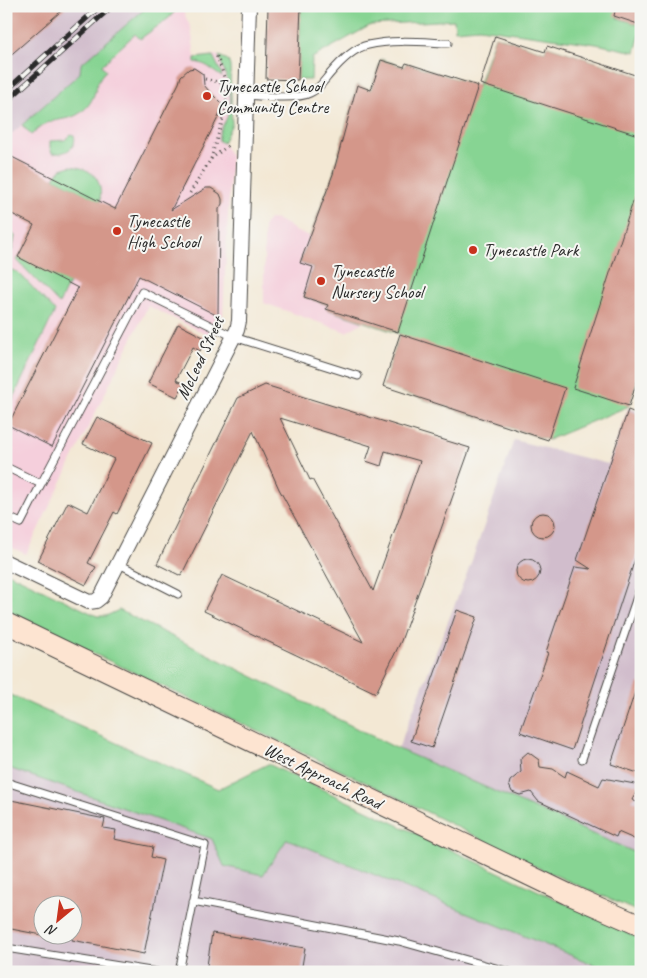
<svg xmlns="http://www.w3.org/2000/svg" width="647" height="978" font-family="Caveat,sans-serif">
<rect width="100%" height="100%" fill="#f6f6f2"/>
<filter id="ink" filterUnits="userSpaceOnUse"><feTurbulence type="fractalNoise" baseFrequency=".02" numOctaves="2"/><feDisplacementMap in="SourceGraphic" scale="10" xChannelSelector="R" yChannelSelector="G"/><feConvolveMatrix kernelMatrix="1 2 1 2 8 2 1 2 1" color-interpolation-filters="sRGB"/></filter>
<filter id="wash" filterUnits="userSpaceOnUse"><feTurbulence type="fractalNoise" baseFrequency=".0096" numOctaves="4" result="noise"/><feDisplacementMap in="SourceGraphic" scale="20" xChannelSelector="R" yChannelSelector="G"/><feGaussianBlur stdDeviation="1.12" result="paint"/><feColorMatrix in="noise" values="0 0 0 0 0 0 0 0 0 0 0 0 0 0 0 0 0 1.4 0 .05"/><feComposite in="paint" operator="in"/></filter>
<g filter="url(#wash)">
<rect width="100%" height="100%" fill="#f3e8d4"/>
<path fill="#f5cfdc" d="M148 6H172L176 13 182 9 191 28 195 57 216 55 228 60 230 66 232 124 223 143 231 156 223 315 214 338 148 306 26 554 6 545V139L80 73 81 64Z
M269 219 278 220 288 225 297 232 386 260 364 322 346 332 264 303V225Z"/>
<path fill="#d1bdcc" fill-rule="evenodd" d="M67 6H148L81 64 80 73 6 139V58Z
M628 408 641 412V855L398 749 471 563 514 440 608 464Z
M6 767 212 839 263 875 287 839 612 972H6ZM42 906H72V936H42Z"/>
<path fill="#87d493" stroke="#59805f" d="M148 6H172L175 11 169 18 140 39 135 34 102 65 106 71C92 82 100 99 80 113 72 119 60 119 50 122 43 124 37 130 31 135L22 125 80 73 81 64Z
M301 6H601L615 9 621 6 617 18 641 25V31L635 52 596 44 479 28 455 30 454 20 371 25 312 58 311 80H298Z
M495 36 545 52 547 46 641 77V369L629 406 548 440 383 386 400 334 326 309 328 305 304 297 313 267 300 263 333 174 357 85 371 90 381 59 404 67 406 63 478 86Z
M213 56 221 72 222 77C210 70 211 65 195 62V58Z
M219 56 228 60 230 66 232 124 223 143 219 141C217 131 225 124 228 115 235 96 225 74 219 56Z
M71 134 74 135C78 148 64 155 52 153L50 148V141L65 140Z
M71 166C93 169 103 179 100 202L54 178 61 169Z
M6 227 15 236 13 248 6 260Z
M19 257 69 283 59 304 17 260Z
M12 270 18 272 55 311 6 413V272Z
M6 572 97 616H106L119 610 398 749 641 855V913L541 869 405 801 6 612Z
M6 693 218 789 268 764 641 939V972H612L287 839 263 875 224 866 212 839 6 767Z"/>
<g id="blocks">
<path fill="#d4978a" fill-rule="evenodd" d="M6 6H67L6 59Z
M268 6H301L298 80 266 79Z
M616 6H641V25L614 16Z
M495 36 545 52 547 46 641 77V136L480 84Z
M381 60 404 67 406 63 478 86 398 332 326 309 328 305 304 297 313 267 300 263 333 174 357 85 371 90Z
M194 68 203 74 204 85 209 91 224 106 171 210 206 188H211L220 194 222 199V204L219 209 218 316 139 276 52 447 8 425 78 288 18 257 34 225 6 211V163L10 156 115 209 179 83 181 76 189 69Z
M638 186 641 187V369L629 406 573 388Z
M178 324 207 339 200 351 193 347 176 380 184 384 177 397 148 383Z
M400 334 565 388 548 440 383 386Z
M265 385 470 448 401 641 376 693 204 611 222 575 363 642 279 489 253 431 181 576 157 564 238 398ZM280 418 371 446 366 461 381 466 385 451 420 461 373 591 312 479 310 480Z
M628 410 641 415V541L572 750 520 732 548 653 546 652 575 567 591 569 577 560Z
M97 417 152 443 117 514 114 512 88 563 96 567 86 585 38 561 68 502 88 512 114 459 83 444Z
M531 525a12 12 0 1 1 24 0a12 12 0 1 1-24 0Z
M516 571a12 12 0 1 1 24 0a12 12 0 1 1-24 0Z
M457 610 477 617 432 748 411 741Z
M638 683 641 684V774L611 764Z
M528 752 539 760 540 767 553 769 565 777 567 771 599 786 603 778 640 785 632 800 641 804V842L618 832 616 837 538 801 531 792 520 795 512 792 509 785 510 781 521 772 520 759Z
M6 799 105 819 103 828 116 830 114 839 153 847 151 857 163 860 144 954 72 940V906H42V935L6 928Z
M212 933 305 948 301 972H206Z"/>
</g>
</g>
<g filter="url(#ink)">
<use href="#blocks" fill-opacity="0" stroke="#494744" stroke-width="1"/>
<g fill="none" stroke-linecap="round" stroke-linejoin="round">
<defs>
<path id="lane" d="M246 95C261 96 297 100 310 93 318 90 324 81 329 75 339 63 353 48 368 45 393 39 423 42 448 43
M6 467 41 484 21 523 6 516
M41 484 142 292 234 337 358 376
M119 564 178 594
M582 759 641 585
M6 782 205 845 179 972
M193 901 399 941 510 972
M6 948 157 972"/>
<path id="street" d="M6 562 89 602 96 601 101 597 237 330 239 321 249 6"/>
<path id="secondary" d="M6 623 568 894 641 926"/>
</defs>
<use href="#lane" stroke="#494744" stroke-width="9"/>
<use href="#street" stroke="#494744" stroke-width="16"/>
<use href="#secondary" stroke="#494744" stroke-width="22"/>
<path stroke="#494744" stroke-width="3" stroke-dasharray="1 4" stroke-linecap="butt" d="M205 79 226 84
M211 159C222 117 236 99 216 55
M190 193 211 159 230 144"/>
<use href="#lane" stroke="#fff" stroke-width="7"/>
<use href="#street" stroke="#fff" stroke-width="14"/>
<use href="#secondary" stroke="#fde4d1" stroke-width="20"/>
<defs>
<path id="rail" d="M6 91 100 6
M6 102 112 6"/>
</defs>
<use href="#rail" stroke="#2b2b2b" stroke-width="5.5"/>
<use href="#rail" stroke="#f6f6f2" stroke-width="4" stroke-dasharray="11" stroke-linecap="butt"/>
</g>
</g>
<g fill="#c8321e" stroke="#f6f6f2" stroke-width="2">
<circle cx="207" cy="96" r="5"/>
<circle cx="117" cy="231" r="5"/>
<circle cx="473" cy="250" r="5"/>
<circle cx="321" cy="281" r="5"/>
</g>
<g text-anchor="middle" stroke-width="4" stroke-linejoin="round" paint-order="stroke">
<g font-size="18" fill="#2b2b2b" stroke="#f6f6f2" text-anchor="start">
<text x="217" y="92">Tynecastle School<tspan x="217" dy="21">Community Centre</tspan></text>
<text x="127" y="227">Tynecastle<tspan x="127" dy="21">High School</tspan></text>
<text x="483" y="256">Tynecastle Park</text>
<text x="331" y="277">Tynecastle<tspan x="331" dy="21">Nursery School</tspan></text>
</g>
<g font-size="18" fill="#2b2b2b" stroke="#f6f6f2">
<text transform="translate(200 358) rotate(-65)" y="6">McLeod Street</text>
<text transform="translate(323 776) rotate(26)" y="6">West Approach Road</text>
</g>
</g>
<rect width="647" height="978" fill="none" stroke="#f6f6f2" stroke-width="25"/>
<g transform="translate(58 920) rotate(209)"><circle r="24" fill="#f6f6f2" stroke="#a5a5a2"/>
<path d="M0-4L9 19L0 12L-9 19Z" fill="#c8321e"/>
<text y="-8" font-size="14" font-weight="bold" text-anchor="middle" fill="#2b2b2b">N</text>
</g>
</svg>
